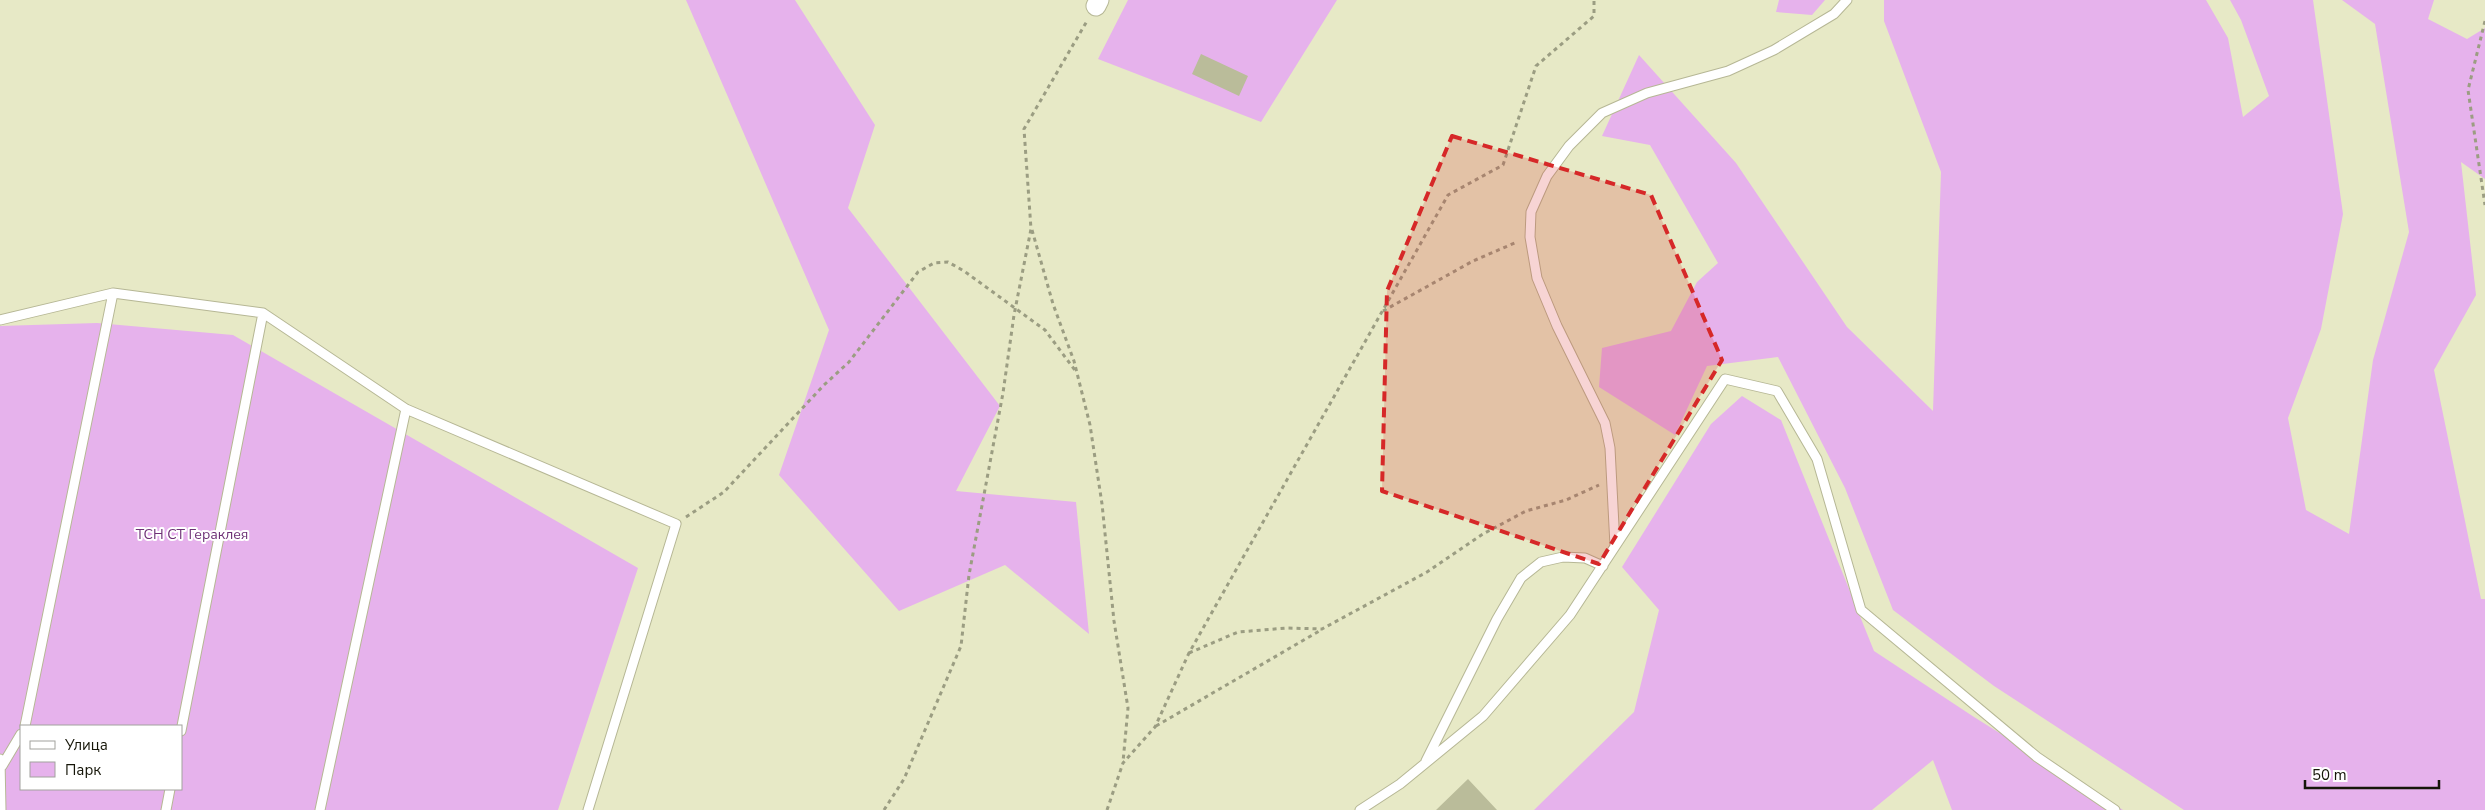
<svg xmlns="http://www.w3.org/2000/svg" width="2485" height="810" font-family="'Nunito Sans',sans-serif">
<rect width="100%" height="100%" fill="#e7e9c6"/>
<path fill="#e6b2ec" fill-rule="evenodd" d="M686 0H795L875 125 848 208 1000 406 956 491 1076 502 1089 634 1005 565 899 611 779 475 829 330Z
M1128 0H1337L1261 122 1098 59Z
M1779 0H1825L1812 15 1776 12Z
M1884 0H2206L2228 38 2243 117 2269 96 2241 20 2230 0H2313L2343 214 2321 329 2288 418 2306 510 2349 534 2373 360 2409 232 2375 24 2342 0H2434L2428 19 2467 39 2485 28V179L2461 162 2476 295 2434 370 2481 599H2485V810H2184L1994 686 1893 610 1845 488 1778 357 1707 366 1675 435 1599 387 1602 348 1671 331 1697 282 1718 263 1650 145 1602 136 1639 55 1736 163 1847 327 1933 411 1941 172 1884 21Z
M97 323 233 335 638 568 558 810H0V326ZM21 726H181V789H21Z
M1742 396 1781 420 1874 651 1974 717 2123 810H1952L1933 760 1872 810H1534L1634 712 1659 610 1622 567 1711 424Z"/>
<path fill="#babc9a" d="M1201 54 1248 76 1239 96 1192 74Z
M1468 779 1497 810H1436Z"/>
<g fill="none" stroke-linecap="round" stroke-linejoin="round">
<defs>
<path id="service" d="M113 293 263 313 406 409 676 524 588 810
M0 320 113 293 25 726
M1615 546 1610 448 1605 423 1557 326 1537 278 1530 237 1531 212 1547 176 1569 146 1602 113 1647 93 1728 71 1774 50 1834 14 1847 0
M181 731 263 313
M0 759 1 810
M1426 761 1497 619 1521 578 1541 562 1563 557 1585 558 1603 566
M2 766 21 734
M166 810 170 789
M320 810 406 409
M1360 810 1400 784 1483 716 1570 615 1725 379 1777 391 1817 459 1861 610 2037 757 2115 810"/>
<path id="minor" d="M1096 6 1099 0"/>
</defs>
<use href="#service" stroke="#b6b795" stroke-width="11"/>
<use href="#minor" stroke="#b6b795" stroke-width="21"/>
<path stroke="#9b9d82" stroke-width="3" stroke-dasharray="4 4" stroke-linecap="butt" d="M2485 21 2468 90 2485 205
M1032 230 1053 304 1074 361 1090 425 1102 504 1114 621 1128 708 1123 762
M1383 311 1473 261 1517 242
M686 517 724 492 824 385 849 362 918 272 934 263 948 262 964 271 1045 330 1077 373
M1189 653 1238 632 1287 628 1322 629 1427 572 1483 534 1526 511 1566 500 1599 485
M1156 726 1321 630
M884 810 904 779 961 646 969 575 1003 393 1014 315 1031 229 1024 129 1087 21
M1107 810 1123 763 1155 727 1189 653 1448 195 1503 165 1536 66 1594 16V0"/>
<use href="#service" stroke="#fff" stroke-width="9"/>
<use href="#minor" stroke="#fff" stroke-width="19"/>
</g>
<path fill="#d62828" fill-opacity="0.2" stroke="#d62828" stroke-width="4" stroke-dasharray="10 6" stroke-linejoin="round" d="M1452 136 1651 195 1722 360 1599 564 1382 491 1387 291Z"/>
<g text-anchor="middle" stroke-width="4" stroke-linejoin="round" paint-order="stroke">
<g font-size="14" fill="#6d3075" stroke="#fff">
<text x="192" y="539">ТСН СТ Гераклея</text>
</g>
</g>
<rect x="20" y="725" width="162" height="65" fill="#ffffff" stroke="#a2a29d"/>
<rect x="30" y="741" width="25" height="8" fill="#ffffff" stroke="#a2a29d"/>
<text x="65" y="750" font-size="15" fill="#161609">Улица</text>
<rect x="30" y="762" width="25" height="15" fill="#e6b2ec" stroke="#a2a29d"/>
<text x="65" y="775" font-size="15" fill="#161609">Парк</text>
<path d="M2305 780v8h134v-8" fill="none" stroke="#161609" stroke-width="2.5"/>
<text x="2312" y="780" font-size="15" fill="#161609" stroke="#ffffff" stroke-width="4" paint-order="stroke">50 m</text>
</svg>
